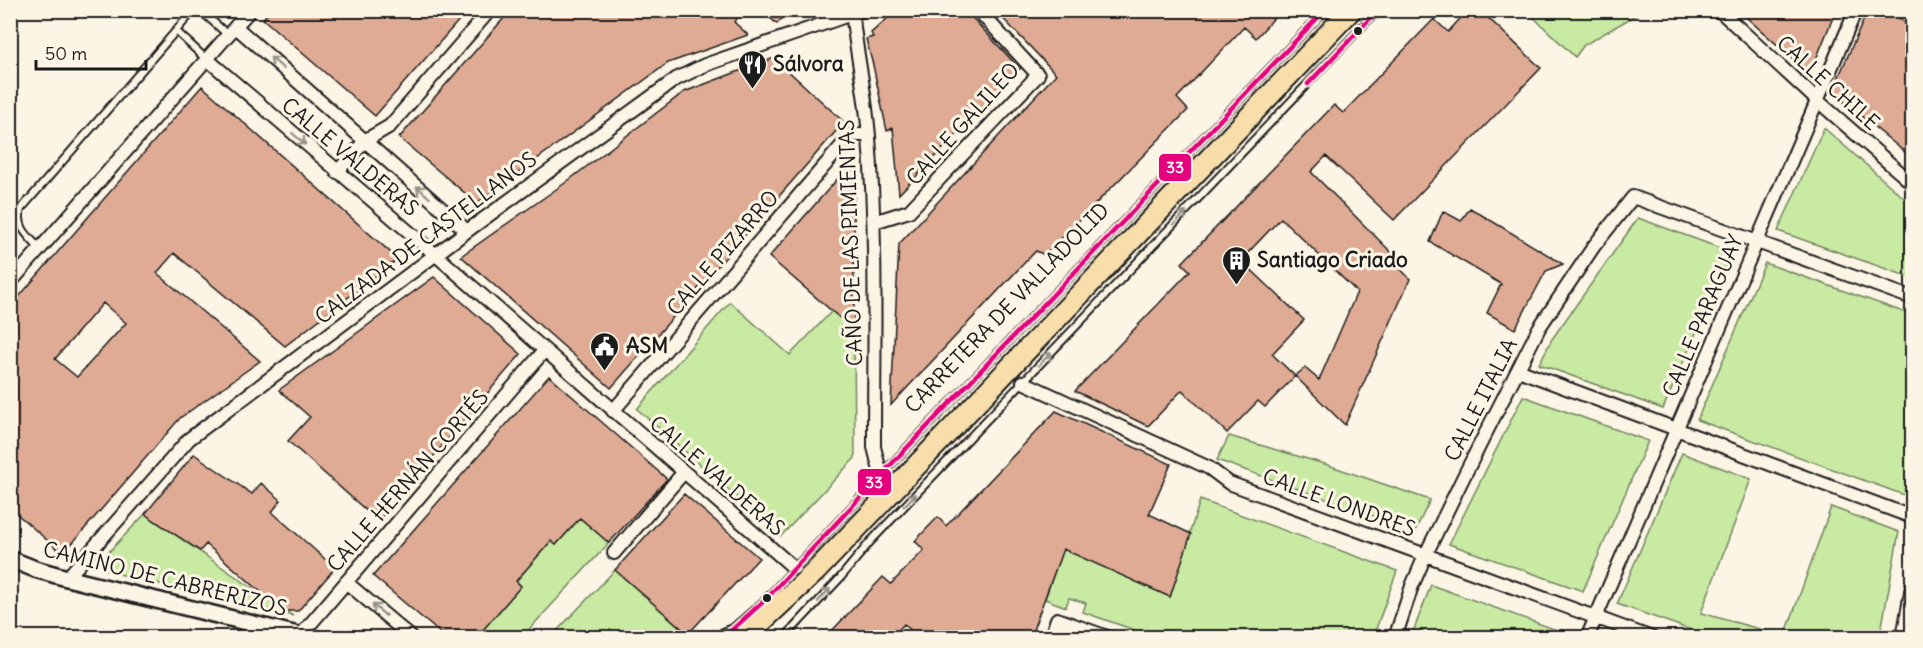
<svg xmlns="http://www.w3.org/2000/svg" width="1923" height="648" font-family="Delius,sans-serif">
<rect width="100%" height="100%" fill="#fcf5e5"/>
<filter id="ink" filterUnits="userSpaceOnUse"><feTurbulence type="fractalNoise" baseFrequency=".0167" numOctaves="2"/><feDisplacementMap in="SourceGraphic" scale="12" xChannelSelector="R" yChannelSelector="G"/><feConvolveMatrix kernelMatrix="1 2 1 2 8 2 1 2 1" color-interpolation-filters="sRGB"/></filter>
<g filter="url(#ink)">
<path fill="#c8eaa3" stroke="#728360" stroke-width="1.5" d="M1527 11H1643L1584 45 1575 57Z
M1824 128 1912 205V278L1778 231Z
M1638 218 1731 252 1663 409 1539 364 1552 339Z
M1765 263 1912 315V466L1907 496 1697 420Z
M730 302 790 355 832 311 854 330 855 458 781 536 637 409Z
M1523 396 1648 441 1583 591 1449 544Z
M1229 436 1328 465 1430 500 1415 531 1217 460Z
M1682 453 1751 479 1701 613 1785 636 1831 507 1899 532 1880 637H1711L1617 604Z
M1200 500 1397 571 1373 637H1154L1083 612 1086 603 1069 598 1066 607 1045 599 1063 548 1170 597Z
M145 514 293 616 111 572 104 568 102 559Z
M580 518 609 543 522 637 476 638 521 586 516 581 551 541 556 545Z
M615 570 688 634 654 630 640 631 620 637 550 638Z
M1431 585 1565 633 1563 638 1411 637Z"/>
<path fill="#e0ab95" stroke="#1c1c1c" stroke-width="1.5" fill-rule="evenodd" d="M270 10H468L375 116 263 19Z
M511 10H745L734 22 748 35 668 63 477 203 399 138Z
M761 10H789L777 24Z
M906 10H965L1020 69 899 194 893 128 887 131 873 65 866 39 873 37 871 33 889 17Z
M995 10H1281L1256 38 1244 27 1177 98 1188 110 1045 255 1036 251 1028 259 891 405 899 244 1056 74Z
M1468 10H1480L1541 68 1394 220 1326 156 1311 172 1393 254 1390 258 1410 279 1345 425 1295 376 1265 407 1258 401 1227 433 1182 390 1148 426 1075 391 1190 271 1182 263 1334 105 1343 113 1434 19 1448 32ZM1281 218 1357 292 1319 380 1305 368 1295 376 1272 354 1304 320 1241 260Z
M1738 10H1836L1810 74Z
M1868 10H1889L1912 28V158L1832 92Z
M774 58 844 122 611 388 461 256 565 183 684 92Z
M202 86 398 259 285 346 174 253 157 273 260 361 180 418 63 554 10 508V307ZM103 303 126 323 77 377 55 359Z
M854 160V330L769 257Z
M1470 208 1563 264 1546 271 1515 329 1487 313 1501 284 1430 242 1443 211 1461 221Z
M434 277 521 354 378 521 288 441 310 417 279 390Z
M549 376 667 479 609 543 580 518 556 545 551 541 516 581 521 586 476 638H446L373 576Z
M1056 411 1171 464 1149 514 1191 534 1170 597 1063 549 1030 638H919L904 624 891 638H825L883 577 891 584 924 550 915 541 938 517 946 526Z
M194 454 252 494 261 483 281 500 272 512 335 568 298 611H285L268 598 206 544 200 551 145 514Z
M684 494 759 558 688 634 615 570Z"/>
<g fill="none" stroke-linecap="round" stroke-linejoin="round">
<defs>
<path id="service" d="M200 10 228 35
M176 31 206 59
M40 249C28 236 16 227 21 209L194 10
M734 627 765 600 881 475 1325 10
M784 638 841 577 870 542 1378 10"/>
<path id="minor" d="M852 10C856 53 866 94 869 137 877 240 874 344 874 447L881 475
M1719 10 1818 101 1912 183
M1912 10V11
M236 27 467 231
M207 59 436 255 794 568
M337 172 366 140 390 126 490 10
M874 222 909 211 1038 75 978 10
M10 283 250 10
M1518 370 1912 517
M1023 382 1209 468 1229 483 1652 638
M613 411 851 135H869
M614 553 684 472
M67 578 189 439 467 231 676 79 705 65 863 10
M346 582 412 638
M301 635 544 351
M1051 638 1057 619 1110 638
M1395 638 1412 586 1425 556 1463 478 1539 328 1594 246 1633 197 1912 298
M1587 638 1856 10
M1903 638 1912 586"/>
<path id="tertiary" d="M10 559 35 569 67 578 310 638"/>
<path id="trunk" d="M727 638 757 626
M747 638 757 626 815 572 1351 10"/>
</defs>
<use href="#service" stroke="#1c1c1c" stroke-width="10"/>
<use href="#minor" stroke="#1c1c1c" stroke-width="16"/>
<use href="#tertiary" stroke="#1c1c1c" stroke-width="20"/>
<use href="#trunk" stroke="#1c1c1c" stroke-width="24"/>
<use href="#service" stroke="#fcf5e5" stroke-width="6"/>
<use href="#minor" stroke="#fcf5e5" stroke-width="12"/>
<use href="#tertiary" stroke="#fcf5e5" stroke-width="15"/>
<use href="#trunk" stroke="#f8deab" stroke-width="20"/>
<defs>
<path id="bus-1" d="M1308 84 1378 10
M723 638 765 600 881 475 1325 10"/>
</defs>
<use href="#bus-1" stroke="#fcf5e5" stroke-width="9"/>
<use href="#bus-1" stroke="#e5007d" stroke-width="4.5"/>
</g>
<defs><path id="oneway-shaft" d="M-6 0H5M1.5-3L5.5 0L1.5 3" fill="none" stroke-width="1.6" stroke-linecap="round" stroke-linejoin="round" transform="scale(1.5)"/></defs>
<g stroke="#97938b">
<use href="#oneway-shaft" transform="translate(277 63) rotate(-139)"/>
<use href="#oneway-shaft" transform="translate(299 139) rotate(41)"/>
<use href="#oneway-shaft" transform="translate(423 192) rotate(-138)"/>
<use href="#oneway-shaft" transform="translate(1180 218) rotate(-46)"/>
<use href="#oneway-shaft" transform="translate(1045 359) rotate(-46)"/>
<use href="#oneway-shaft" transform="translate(910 500) rotate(-46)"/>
<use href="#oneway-shaft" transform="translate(824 595) rotate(-47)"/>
<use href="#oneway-shaft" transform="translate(379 610) rotate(-140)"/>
</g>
</g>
<defs>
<symbol id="restaurant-pin" viewBox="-11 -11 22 30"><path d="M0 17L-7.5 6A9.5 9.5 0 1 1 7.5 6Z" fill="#1c1c1c" stroke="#fcf5e5"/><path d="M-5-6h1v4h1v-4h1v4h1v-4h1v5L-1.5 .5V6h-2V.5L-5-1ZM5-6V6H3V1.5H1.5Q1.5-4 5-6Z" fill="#fff"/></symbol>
<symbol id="building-pin" viewBox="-11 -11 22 30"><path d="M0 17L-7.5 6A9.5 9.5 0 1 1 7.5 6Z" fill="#1c1c1c" stroke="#fcf5e5"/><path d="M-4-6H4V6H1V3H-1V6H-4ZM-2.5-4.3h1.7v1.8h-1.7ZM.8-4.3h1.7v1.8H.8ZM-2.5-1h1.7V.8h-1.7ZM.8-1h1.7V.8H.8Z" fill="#fff"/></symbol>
<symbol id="civic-pin" viewBox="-11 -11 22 30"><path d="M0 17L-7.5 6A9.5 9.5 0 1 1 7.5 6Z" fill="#1c1c1c" stroke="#fcf5e5"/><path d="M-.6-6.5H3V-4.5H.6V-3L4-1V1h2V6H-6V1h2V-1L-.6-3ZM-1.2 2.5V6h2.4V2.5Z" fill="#fff"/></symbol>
</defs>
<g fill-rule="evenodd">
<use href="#restaurant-pin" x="736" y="48" width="33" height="45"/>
<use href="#building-pin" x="1220" y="244" width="33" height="45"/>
<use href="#civic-pin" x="588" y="330" width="33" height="45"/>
</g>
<g fill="#1c1c1c" stroke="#fcf5e5" stroke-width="2">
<circle cx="1358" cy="31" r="5"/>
<circle cx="767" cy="598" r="5"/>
</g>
<g text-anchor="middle" stroke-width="6" stroke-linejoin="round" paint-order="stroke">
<g font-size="21" font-weight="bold" fill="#1c1c1c" stroke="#fcf5e5" text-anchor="start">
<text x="773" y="71">Sálvora</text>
<text x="1257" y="267">Santiago Criado</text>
<text x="626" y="353">ASM</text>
</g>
<g font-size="21" fill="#1c1c1c" stroke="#fcf5e5">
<text transform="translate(1828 83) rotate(42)" y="7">CALLE CHILE</text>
<text transform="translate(963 124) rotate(-48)" y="7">CALLE GALILEO</text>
<text transform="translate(350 157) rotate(40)" y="7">CALLE VALDERAS</text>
<text transform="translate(426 238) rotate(-37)" y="7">CALZADA DE CASTELLANOS</text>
<text transform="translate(851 243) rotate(-92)" y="7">CAÑO DE LAS PIMIENTAS</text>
<text transform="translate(723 253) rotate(-49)" y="7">CALLE PIZARRO</text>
<text transform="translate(1007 308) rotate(-46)" y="7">CARRETERA DE VALLADOLID</text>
<text transform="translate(1703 316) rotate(-67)" y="7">CALLE PARAGUAY</text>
<text transform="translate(1481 400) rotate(-63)" y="7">CALLE ITALIA</text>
<text transform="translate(717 476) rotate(41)" y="7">CALLE VALDERAS</text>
<text transform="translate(408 481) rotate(-49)" y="7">CALLE HERNÁN CORTÉS</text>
<text transform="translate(1339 503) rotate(20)" y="7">CALLE LONDRES</text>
<text transform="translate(165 579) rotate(14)" y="7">CAMINO DE CABRERIZOS</text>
</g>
</g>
<g stroke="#fcf5e5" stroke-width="2">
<rect x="1158" y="153" width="34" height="29" rx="6" fill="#e5007d"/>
<rect x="857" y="468" width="35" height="28" rx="6" fill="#e5007d"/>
</g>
<g font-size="16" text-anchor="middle" font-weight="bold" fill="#fff">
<text x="1175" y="173">33</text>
<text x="874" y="488">33</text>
</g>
<rect width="1923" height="648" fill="none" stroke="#fcf5e5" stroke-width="36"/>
<rect x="18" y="18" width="1887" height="612" fill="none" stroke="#1c1c1c" stroke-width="2" filter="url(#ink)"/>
<path d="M36 60v9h110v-9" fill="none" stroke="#1c1c1c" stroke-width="3"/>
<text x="45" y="60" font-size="18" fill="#1c1c1c" stroke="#fcf5e5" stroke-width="4.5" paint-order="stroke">50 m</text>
</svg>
